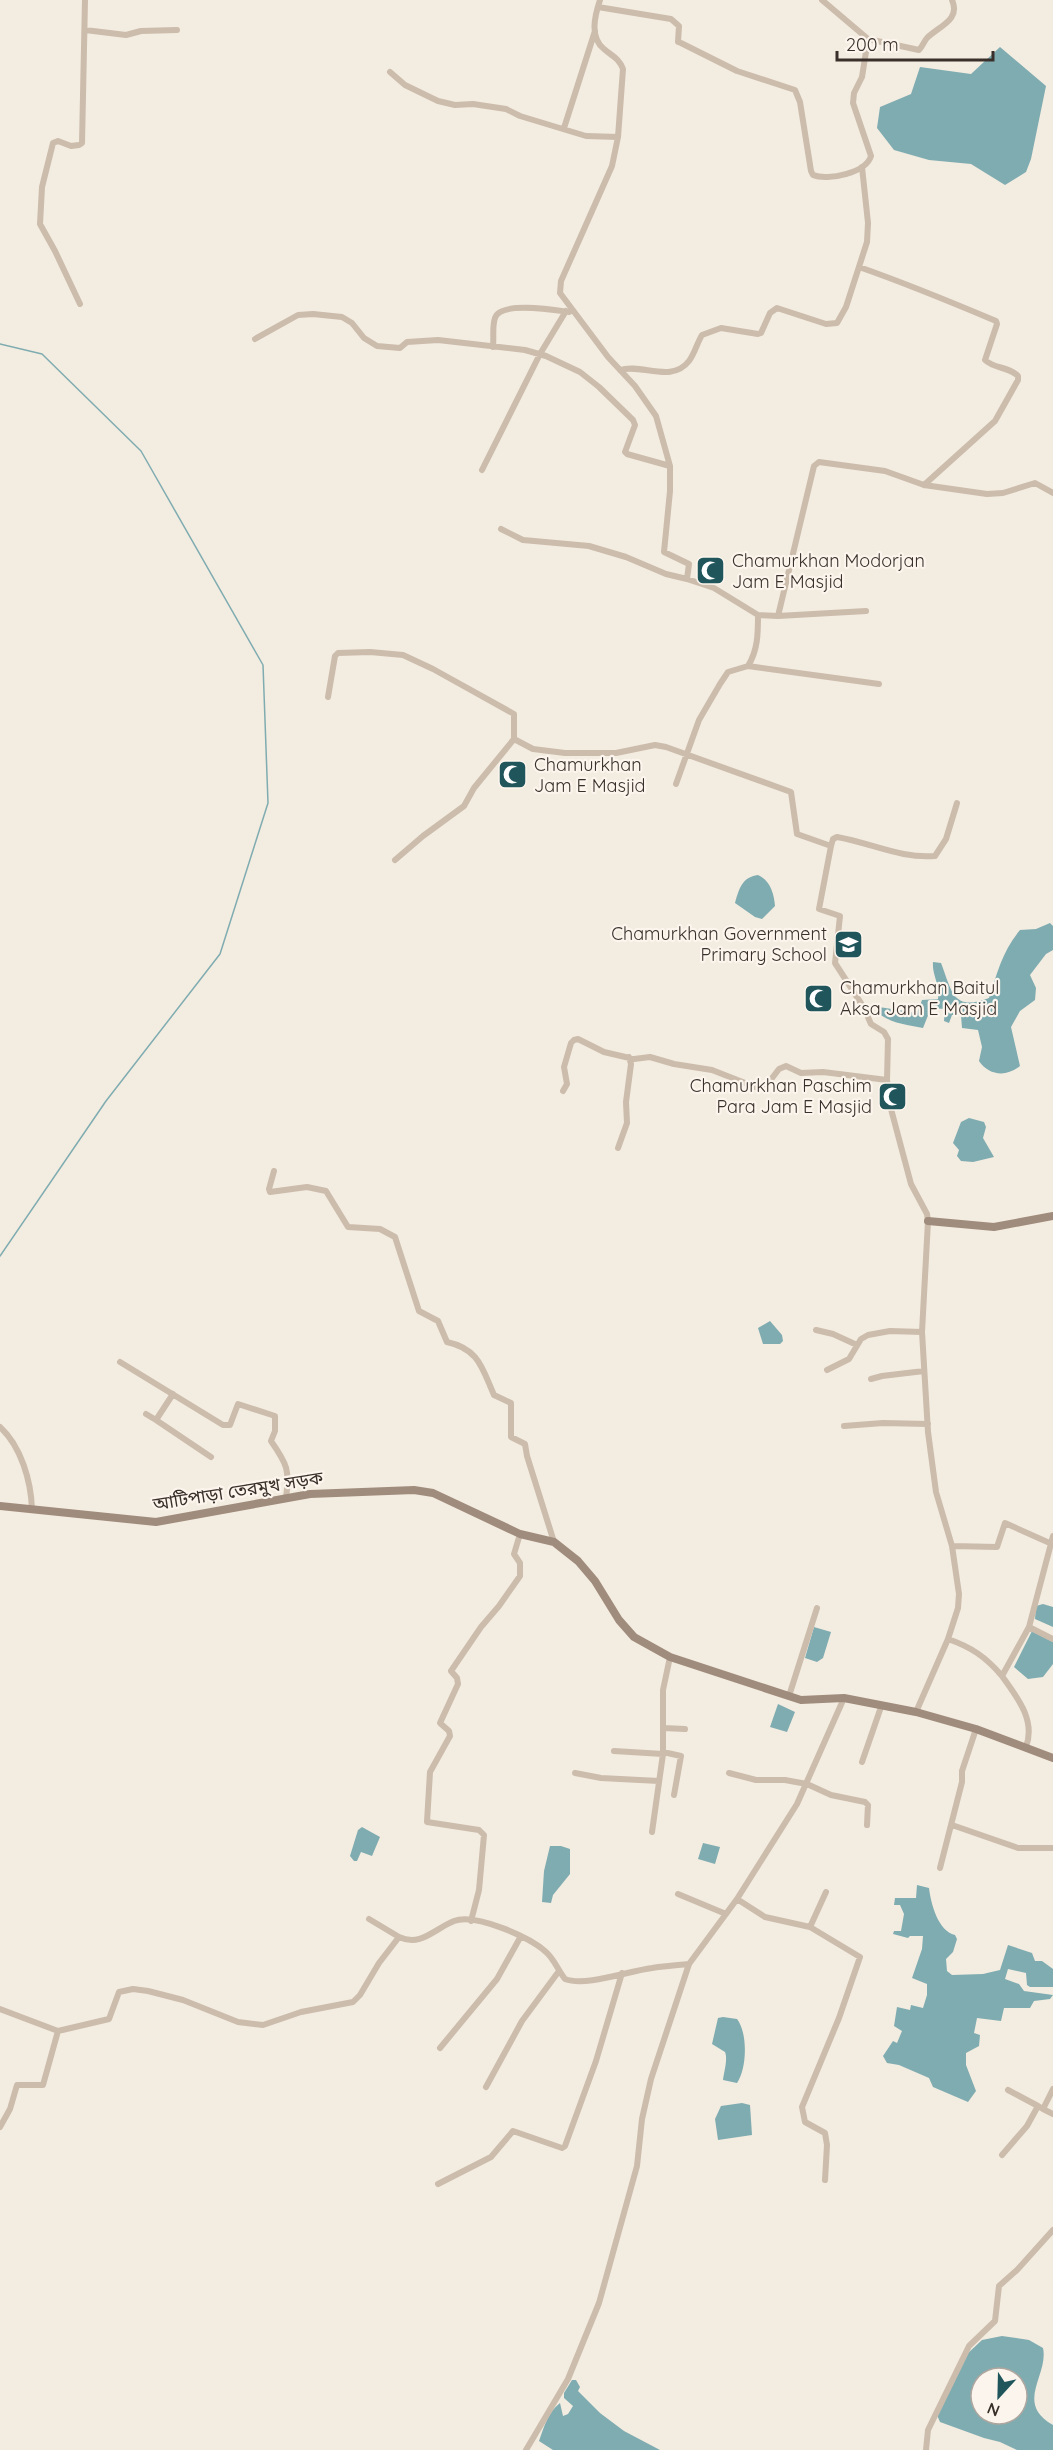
<svg xmlns="http://www.w3.org/2000/svg" width="1053" height="2450" font-family="Quicksand,'Noto Sans Bengali',sans-serif">
<rect width="100%" height="100%" fill="#f3ece0"/>
<path fill="#7facb1" fill-rule="evenodd" d="M1000 47 1046 86 1031 159 1026 172 1005 185 971 164 929 160 894 150 877 128 880 107 911 94 920 67 971 74Z
M758 875C770 880 774 893 775 906L762 919 755 917 735 903C739 889 742 877 758 875Z
M1050 923 1053 926V950L1046 954 1030 975 1036 988 1035 1000 1020 1011 1011 1027 1020 1066C1007 1077 989 1076 979 1061L982 1047 978 1030 962 1028 961 1015H952L949 1023 944 1021 945 1009 931 1008 923 1028C907 1025 889 1023 877 1012L879 1007 917 1013 922 1000 938 999C940 983 932 976 933 962L941 963C952 991 952 1012 989 998 997 973 1003 950 1020 930L1036 929Z
M969 1118 984 1122 986 1127 983 1138 994 1157 973 1162 961 1161 957 1156 959 1150 953 1143 961 1122Z
M770 1321 782 1335 783 1341 780 1344H763L758 1328Z
M1043 1604 1053 1607V1627L1035 1619 1036 1606Z
M814 1627 831 1632 823 1658 817 1662 805 1658Z
M1032 1631 1053 1642V1664L1043 1677 1028 1679 1014 1667Z
M778 1704 795 1712 787 1732 770 1727Z
M362 1827 380 1837 372 1856 361 1852 357 1861H354L350 1856 358 1830Z
M703 1843 720 1847 715 1864 698 1859Z
M550 1846H561L570 1849V1874L553 1895 551 1903 542 1902 544 1871Z
M917 1885 929 1888C931 1904 938 1931 955 1935L957 1939 953 1952 946 1959 947 1971 952 1975 983 1974 1000 1970 1008 1945 1032 1953 1035 1961H1042L1053 1969V1987H1030L1027 1985 1026 1973 1008 1969 1005 1979 1019 1984 1024 1991 1053 1995 1050 1999 1034 2001 1030 2008H1004L1001 2021 977 2018 974 2033 980 2035 979 2046 966 2053V2065L976 2091 968 2102 933 2087 929 2078 899 2065 887 2063 883 2056 893 2041 897 2043 902 2031 894 2026 897 2007 910 2010 911 2005 923 2008 927 1995V1984L912 1978 922 1949 923 1936H910L908 1938 893 1934 894 1931H901L904 1914 900 1905H894L895 1898H916Z
M723 2017 737 2019C748 2033 747 2069 737 2083L723 2080C724 2072 728 2059 725 2052L712 2044 718 2018Z
M742 2103 750 2105 752 2135 718 2140 715 2119 721 2106Z
M1002 2336 1029 2340 1043 2348C1049 2375 1014 2403 1053 2425V2450H1017L1000 2442 984 2438 940 2422 937 2415 966 2355 982 2340ZM981 2378H1017V2414H981Z
M572 2380H576L580 2387 578 2391 600 2413 624 2431 660 2450H553L539 2441C544 2427 548 2412 560 2403L563 2416 568 2414 573 2406 564 2398V2393Z"/>
<g fill="none" stroke-linecap="round" stroke-linejoin="round">
<path stroke="#7facb1" stroke-width="1.5" d="M0 344 42 354 141 451 263 665 268 803 220 954 106 1101 0 1256"/>
<path stroke="#ccbcac" stroke-width="6" d="M598 7 671 19 679 26 678 42 681 43 737 71 795 90 800 102 811 171 813 175C828 181 866 173 871 156L853 103 854 93 862 77 868 39 822 0
M85 30 126 35 141 31 177 30
M868 39 919 50C923 46 924 41 927 38 939 26 961 20 952 0
M390 72 405 85 438 101 455 105 473 104 506 109 520 116 586 136 618 137 623 69C619 58 612 56 604 49 589 37 595 15 600 0
M564 128 595 31
M618 137 612 166 561 281 560 293 608 357 635 386 656 416 670 466V491L664 552 689 564 687 579 714 588 758 615
M859 267C905 283 951 302 996 321L997 324 985 360C994 369 1008 366 1018 376V380L995 421 924 485
M80 304 55 251 40 224 42 187 53 143 58 141 71 146 79 145 82 143 85 0
M255 339 298 315 313 314 342 317 352 323 364 338 377 346 400 348 407 342 438 340 525 350 546 356 580 372 599 387 633 420 635 425 625 452 627 454 670 466
M493 347C494 338 492 326 495 318 500 301 555 310 569 312
M620 370C642 363 671 384 689 361 695 353 697 343 702 335L721 328 758 334 761 333 770 313 777 308 826 324 837 323 846 307 867 242 868 223 862 167
M482 470 540 354 566 311
M501 529 523 540 589 546 626 557 666 574 687 579
M778 616 866 611
M748 666 879 684
M328 697 335 656 338 653 370 652 403 655 433 669 514 714V739L533 749 565 753H616L655 745 666 747 791 792 797 834 831 846 819 909 840 916 835 963 864 1008 871 1024 884 1032 888 1039 887 1080 891 1109 911 1184 927 1214 928 1221 922 1332 928 1432 936 1492 952 1546 959 1594 958 1608 948 1639 916 1712
M676 784 699 720 720 684 728 672 748 666C758 650 758 633 758 615L778 616 814 466 819 462 885 471 924 485 987 494 1003 493 1035 483 1053 493
M831 846 833 839 837 837C871 843 902 859 935 856L946 839 957 803
M395 860 423 836 464 806 474 788 514 739
M563 1091 567 1084 564 1067 571 1043 574 1040 578 1039 604 1052 634 1059 650 1057 674 1064 712 1070 758 1088 766 1086 779 1069 786 1066 801 1073 823 1072 887 1080
M618 1148 627 1123 626 1102 631 1064 629 1057
M274 1171 269 1189 270 1192 307 1187 326 1191 348 1227 380 1229 395 1237 419 1311 438 1321 447 1342C479 1349 482 1368 494 1395L511 1403V1437L525 1444 527 1456 554 1542
M816 1330 833 1334 857 1345
M120 1362 223 1425H230L238 1404 275 1416V1431L271 1441C287 1464 290 1470 286 1498
M827 1370 849 1359 861 1339 868 1335 890 1331 922 1332
M871 1379 882 1376 924 1371
M146 1414 156 1420 173 1394
M156 1420 211 1457
M844 1426 883 1423 928 1424
M0 1427C21 1446 31 1481 32 1509
M952 1546 997 1547 1005 1523 1052 1544
M1029 1627 1053 1639
M948 1639C971 1647 986 1657 1002 1676
M789 1696 817 1608
M663 1728 685 1729
M1026 1747C1036 1720 1017 1697 1002 1676L1029 1627 1053 1536
M614 1751 663 1754
M663 1752 681 1756 674 1795
M862 1762 881 1707
M575 1773 601 1778 659 1781
M729 1773 756 1780H785L807 1784 831 1795 865 1802 868 1805 867 1825
M952 1825 1018 1848H1053
M652 1832 663 1754V1690L670 1657
M940 1868 962 1782V1771L976 1729
M678 1894 726 1914
M737 1899 765 1917 810 1927 860 1957 839 2018 802 2107 805 2122 825 2133 827 2145 825 2180
M369 1919 399 1937
M471 1921 479 1890 484 1835 479 1830 427 1822 430 1772 450 1736 449 1731 440 1723 458 1684 457 1678 451 1671 481 1627 499 1606 520 1576V1563L514 1554 520 1534
M810 1927 826 1892
M0 2009 58 2031
M440 2048 497 1979 521 1936
M486 2087 522 2021 559 1971
M1053 2089 1043 2109 1053 2114
M1008 2090 1038 2106
M0 2127 10 2109 17 2085H43L58 2031 109 2019 119 1992 133 1989 148 1991 183 2000 238 2022 263 2025 301 2012 353 2002 360 1995 379 1963 399 1937C421 1947 434 1929 454 1921 475 1913 530 1937 546 1952 554 1959 558 1970 565 1979 586 1987 628 1971 652 1968 664 1966 677 1965 689 1964
M1002 2155 1027 2126 1038 2106 1043 2109
M438 2184 491 2157 513 2131 562 2148 565 2146 596 2061 622 1973
M526 2450 568 2379 599 2303 637 2166 642 2119 651 2079 689 1964 737 1899 797 1804 844 1698
M926 2450 928 2430 969 2346 995 2321 999 2286 1017 2270 1053 2230"/>
<path stroke="#a08c7d" stroke-width="8" d="M928 1221 994 1227 1053 1216
M0 1506 156 1522 310 1494 414 1490 433 1493 520 1534 554 1542 578 1561 595 1581 619 1620 634 1637 670 1657 801 1700 844 1698 916 1712 976 1729 1053 1758"/>
</g>
<defs>
<symbol id="mosque-square" viewBox="-11 -11 22 22"><rect x="-9" y="-9" width="18" height="18" rx="4" fill="#20555c" stroke="#fbf5ed"/><path d="M3.5-4.9A6 6 0 1 0 3.5 4.9A5 5 0 1 1 3.5-4.9Z" fill="#fff"/></symbol>
<symbol id="school-square" viewBox="-11 -11 22 22"><rect x="-9" y="-9" width="18" height="18" rx="4" fill="#20555c" stroke="#fbf5ed"/><path d="M0-5L7-2L0 1L-7-2ZM-4 1L0 2.5L4 1V4Q0 6-4 4Z" fill="#fff"/></symbol>
</defs>
<g fill-rule="evenodd">
<use href="#mosque-square" x="694" y="554" width="33" height="33"/>
<use href="#mosque-square" x="496" y="758" width="33" height="33"/>
<use href="#school-square" x="832" y="928" width="33" height="33"/>
<use href="#mosque-square" x="802" y="982" width="33" height="33"/>
<use href="#mosque-square" x="876" y="1080" width="33" height="33"/>
</g>
<g text-anchor="middle" stroke-width="4.5" stroke-linejoin="round" paint-order="stroke">
<g font-size="18" fill="#3a302b" stroke="#fbf5ed" text-anchor="start">
<text x="732" y="567">Chamurkhan Modorjan<tspan x="732" dy="21">Jam E Masjid</tspan></text>
<text x="534" y="771">Chamurkhan<tspan x="534" dy="21">Jam E Masjid</tspan></text>
<text x="827" y="940" text-anchor="end">Chamurkhan Government<tspan x="827" dy="21">Primary School</tspan></text>
<text x="840" y="994">Chamurkhan Baitul<tspan x="840" dy="21">Aksa Jam E Masjid</tspan></text>
<text x="872" y="1092" text-anchor="end">Chamurkhan Paschim<tspan x="872" dy="21">Para Jam E Masjid</tspan></text>
</g>
<g font-size="18" fill="#3a302b" stroke="#fbf5ed">
<text transform="translate(238 1491) rotate(-9)" y="6">আটিপাড়া তেরমুখ সড়ক</text>
</g>
</g>
<g transform="translate(999 2396) rotate(202)"><circle r="28" fill="#fbf5ed" stroke="#aea69f" stroke-width="1.5"/>
<path d="M0-4.5L10 22L0 15L-10 22Z" fill="#20555c"/>
<text y="-9" font-size="16" font-weight="bold" text-anchor="middle" fill="#3a302b">N</text>
</g>
<path d="M837 51v9h156v-9" fill="none" stroke="#3a302b" stroke-width="3"/>
<text x="846" y="51" font-size="18" fill="#3a302b" stroke="#fbf5ed" stroke-width="4.5" paint-order="stroke">200 m</text>
</svg>
